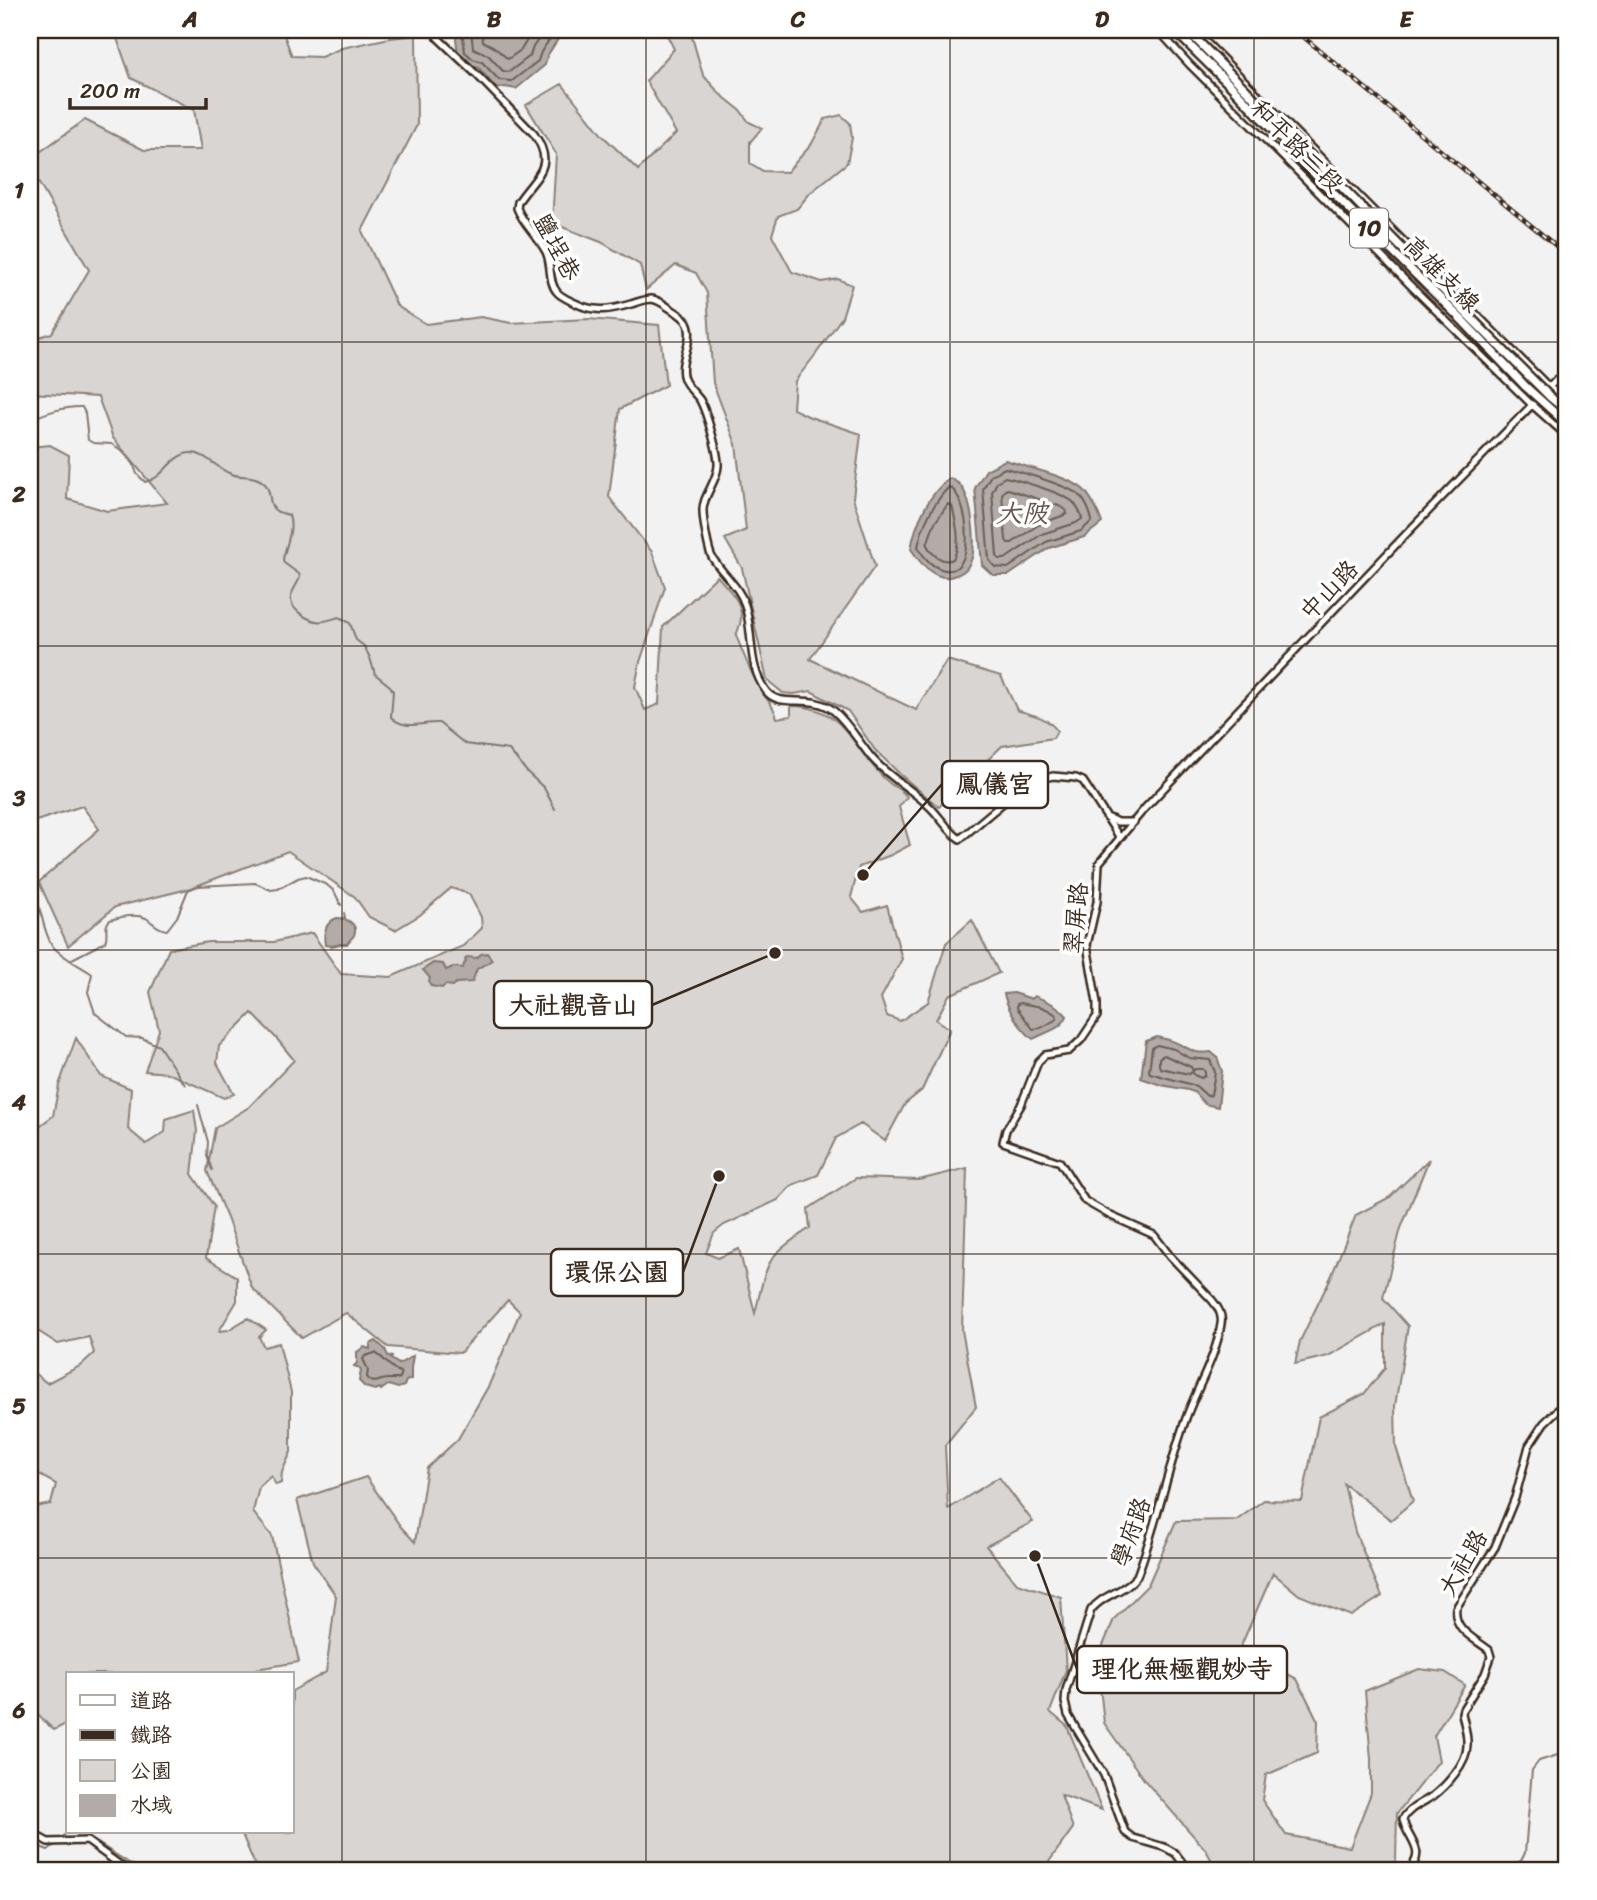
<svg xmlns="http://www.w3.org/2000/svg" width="1597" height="1900" font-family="Sriracha,'LXGW WenKai TC',sans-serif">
<rect width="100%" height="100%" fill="#f3f2f2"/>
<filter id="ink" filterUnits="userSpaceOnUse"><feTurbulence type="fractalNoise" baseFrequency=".0143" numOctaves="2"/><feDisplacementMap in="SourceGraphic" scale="14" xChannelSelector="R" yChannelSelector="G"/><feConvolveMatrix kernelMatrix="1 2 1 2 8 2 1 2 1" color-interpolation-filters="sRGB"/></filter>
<g filter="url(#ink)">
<path fill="#d8d5d2" stroke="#8a8078" stroke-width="2" d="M114 30H143L163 39 189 30H282L292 56 321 57 342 48 390 38 416 35 417 125 362 231 397 306 426 324 481 317 511 323 588 319 659 325 666 385 620 409 609 497 652 552 665 587 640 662 635 687 645 710 659 704 663 627 717 576C735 596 749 608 736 635 743 654 750 671 760 689 767 701 773 703 777 718L791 716V706C846 706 852 748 886 780 893 787 902 789 907 797L899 807 910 845 891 855 859 867 851 897 863 912 887 905 902 959 881 998 887 1016 900 1021 928 1002 946 943 972 920 999 973 949 995 936 1020 950 1029 922 1090 905 1104 885 1141 861 1124 836 1138 818 1175 792 1185 778 1200 724 1225 714 1233 706 1253 718 1258 739 1249 755 1313C760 1295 763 1269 775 1255 785 1244 798 1236 810 1228L808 1209 856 1178 919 1180 967 1168 962 1330 976 1407 945 1445 948 1509 999 1477 1033 1522 986 1546 1017 1583 1061 1597 1066 1670 1050 1712 1067 1726 1102 1810 1061 1795 1073 1828 1043 1870H257L241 1832H292V1691L326 1672 336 1596 313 1562 297 1500 366 1477 401 1527 415 1542 427 1468 458 1439 489 1385 520 1312 508 1300 460 1353 388 1347 346 1313 302 1338 252 1288 227 1218 207 1171 215 1128 249 1107 294 1060 277 1039 252 1013 219 1046 217 1063 234 1094 224 1098 168 1073 145 1071 159 1030 150 992 169 949 208 942H274L312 933 341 974 391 977 463 946 482 928 481 917 469 894 451 888 420 915 395 930 369 917 355 897 288 851 188 889 115 907 68 946 39 882 99 829 82 806 30 823V447L50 445 69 455 67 499 107 511 167 503 113 438 98 397 30 393V340L52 333 89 270 30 168V159L85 120 144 150H201L194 110 131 78Z
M641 30H690L703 75 720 94 740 110 749 122 762 128 750 142V163L763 171 787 172 811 145 825 119 841 115 850 123 852 138 847 163 810 193 797 209 778 216 772 235 792 272 822 282 838 279 852 285 842 317 816 354 795 381 793 409 810 417 861 434 853 498 875 566 810 659 916 710 947 660 1001 676 1017 710C1032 715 1048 717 1057 731L1053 738 1002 746 939 807 902 776 875 750 848 711 811 691 794 694 783 693 767 680 742 568 725 539 746 530 736 444 713 383 707 293 696 273 676 265 646 290 640 265 601 242 552 223 556 154 526 105 562 84 602 135 638 170 676 133 646 81 674 49 666 33Z
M76 1038 101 1076 131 1089 128 1129 146 1144 165 1132 166 1119 194 1110 197 1131 192 1174 214 1206 206 1258 237 1277V1301L219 1331 228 1330 248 1318 266 1330 259 1337 264 1347 279 1343 291 1392V1452L282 1472 281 1483 276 1485 271 1476 259 1487 253 1512 272 1536 299 1662 256 1669 251 1674H68V1723L54 1730 30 1708V1508L51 1504 56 1484 30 1470V1370L47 1383 80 1366 94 1353 89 1337 58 1344 30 1326V1133L53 1116 59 1085Z
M1429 1159 1401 1228 1383 1298 1408 1326 1395 1406 1396 1447 1413 1501 1391 1520 1344 1484 1355 1532 1382 1596 1351 1616 1299 1595 1273 1573 1240 1648 1297 1679 1318 1721 1317 1753 1266 1775 1262 1800 1286 1835 1350 1847 1371 1793V1759L1365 1691 1419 1669 1445 1672 1465 1685 1434 1736 1439 1761 1397 1813 1396 1861 1387 1870H1217L1206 1850 1145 1781 1104 1723 1097 1660 1114 1619 1148 1585 1176 1521 1237 1520 1264 1500 1302 1501 1319 1417 1364 1394 1385 1368V1324L1328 1356 1295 1364 1300 1341 1331 1277 1356 1215 1390 1197Z"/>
<path fill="#b2aba7" stroke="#827770" stroke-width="2" d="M455 30H564L547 56 545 65 516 89 505 87 497 89 478 67H471L458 55Z
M1005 460C1026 467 1067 476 1083 489 1092 497 1098 512 1102 523L1084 537 1049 548 1009 575H993L982 565 975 488 986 470Z
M950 478C950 478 958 483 959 484 972 497 978 546 970 563 966 571 961 574 953 576 935 582 920 563 911 549 915 525 929 492 950 478Z
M337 918C345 918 359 923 354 935 353 938 349 940 347 944H340L332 946 325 945C323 934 325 922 337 918Z
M487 953 492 960 477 969 472 982 456 983 453 986 445 985 442 988 431 986 429 981 430 978 423 970 433 963 443 964 446 970 453 967 463 968 464 964 466 962 465 960 467 957 477 958 481 954Z
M1014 993 1032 999 1034 996C1047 1001 1058 1005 1067 1016 1061 1030 1045 1032 1033 1039 1020 1028 1008 1011 1004 994Z
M1157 1037C1164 1039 1172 1040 1179 1044 1193 1051 1195 1054 1211 1052L1217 1057 1222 1071 1218 1107 1205 1104 1194 1092 1188 1090 1161 1085 1141 1078 1146 1041Z
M376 1341 385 1349 388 1356 392 1357 391 1359 399 1364 413 1356 411 1368V1379L406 1381 404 1386 398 1388 388 1385 381 1390 380 1388 375 1390 365 1387 359 1381 361 1371 360 1368 354 1366 357 1363V1352L364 1347 370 1349V1344Z"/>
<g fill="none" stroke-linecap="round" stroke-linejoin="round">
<path stroke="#6b5e55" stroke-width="2" d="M462 30 465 52 473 59 482 62 499 80 512 81 538 61 541 52 556 30
M471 30 473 48 488 55 503 71 509 72 530 56 533 47 545 30
M481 30 483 41 494 47 508 59 521 50 533 30
M1005 468C1021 472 1070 486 1080 496 1086 502 1091 514 1092 521L1081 531 1046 542 1008 568 995 567 989 560 983 489 991 475Z
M1005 477C1019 480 1066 494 1074 503 1078 508 1081 514 1082 519L1076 523 1042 534 1005 559H999L997 556 992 492 997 482Z
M949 487C969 495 979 582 941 569 931 566 923 556 918 547 922 525 934 502 949 487Z
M1008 489 1059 506 1066 510 1067 514 1038 525 1012 543H1008L1006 540 1002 494 1005 490Z
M948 504 952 506C956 523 962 543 953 559 943 564 932 555 927 545L934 524Z
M1021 1003C1036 1007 1042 1004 1056 1015L1057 1019 1041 1028 1033 1029 1017 1008V1004Z
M1157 1045 1174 1049 1189 1058 1210 1060 1215 1072 1211 1095 1207 1096 1196 1086 1150 1073 1149 1071 1152 1048Z
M1164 1055 1191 1067 1193 1071 1195 1069H1203L1205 1072V1076L1201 1078 1194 1075 1192 1072 1189 1074 1160 1068 1159 1065V1058Z
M375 1353C384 1357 390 1369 400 1372L401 1376 399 1379C396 1379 393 1379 389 1379 380 1378 374 1387 367 1377L368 1370 363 1359 365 1356Z"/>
<path stroke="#827770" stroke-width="2" d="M30 421C41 413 68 406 82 407L85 413 88 440 93 443 112 444 121 450 133 463 137 474 145 482C164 479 170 455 190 453 204 452 217 468 229 473 240 479 255 473 265 484 273 492 266 506 278 512 282 513 285 514 289 515 294 530 286 545 283 559L284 563 299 574 300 577C298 584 291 591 291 598 290 609 306 619 316 621 323 623 332 619 339 617L350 623 356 640 364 646 370 658 375 674 390 686 393 691 391 717C405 731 422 722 439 723L465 744 509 750 527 772 544 788 555 809
M30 889C43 905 41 928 52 945 57 954 82 967 92 974L88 992 95 1013 126 1037 142 1038 159 1046 185 1085
M344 913 345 918
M72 959 105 942C109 934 103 926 110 920 121 917 136 913 146 918 154 923 157 929 167 930L177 917 188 890 198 886 255 883 271 890 278 889 298 878 306 876 327 885 334 891 341 905
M198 1105 208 1142 207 1156 212 1170
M60 1840 67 1832 84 1834 132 1865 151 1870
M30 1843 48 1850 56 1844
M1500 1870 1521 1861 1525 1853 1532 1770 1539 1761 1567 1752"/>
<defs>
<path id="secondary" d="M432 30 438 38 477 75 534 134C557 167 535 176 518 202L517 208C523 224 538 236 546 252 552 264 548 282 557 292 561 297 569 300 575 303 595 313 611 310 631 304 638 302 645 299 652 299 659 300 665 305 671 309 676 312 683 316 687 322 696 339 677 361 684 379 687 387 695 393 700 400 706 411 719 454 718 466 717 482 702 497 703 511 703 520 708 550 712 557 722 574 739 586 745 605 754 634 747 665 766 691 780 710 811 692 834 711 849 724 858 741 871 757 888 777 912 789 931 808 941 818 948 831 960 839L1028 782 1053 776 1076 778 1083 781 1120 838
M1158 30 1190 65 1301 175 1416 291 1531 404 1567 436
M1194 30 1455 293 1549 387 1567 402
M1492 366 1514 370 1567 417
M1107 817 1117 822H1134
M30 1832 48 1842 87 1841 127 1870
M1184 1870 1182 1862 1175 1853 1164 1847 1133 1838 1125 1832 1104 1775 1068 1715 1065 1702 1066 1690 1091 1610C1103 1594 1125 1592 1137 1576 1156 1526 1167 1472 1185 1421 1196 1389 1216 1358 1221 1324 1223 1315 1218 1307 1212 1300L1170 1256 1154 1235 1111 1216 1085 1201 1060 1162 1003 1142 1006 1130 1021 1105 1038 1062 1045 1055 1069 1051 1081 1040 1097 1016V1003L1087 945 1097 902 1099 863 1145 808 1409 531 1567 369
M1408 1870C1429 1851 1406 1839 1403 1819 1409 1808 1422 1803 1433 1796 1446 1786 1467 1763 1467 1746 1468 1735 1464 1724 1462 1713L1463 1709 1485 1674 1491 1657 1489 1650C1474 1638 1453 1630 1456 1608L1495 1547 1515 1498 1529 1446 1544 1423 1567 1401"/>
</defs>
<use href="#secondary" stroke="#3b2a1e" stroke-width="10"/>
<use href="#secondary" stroke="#fff" stroke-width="5"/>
<defs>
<path id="rail" d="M1295 30 1567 255"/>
</defs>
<use href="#rail" stroke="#3b2a1e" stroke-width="4.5"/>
<use href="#rail" stroke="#fff" stroke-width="2" stroke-dasharray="5" stroke-linecap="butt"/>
<defs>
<path id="highway-bridge" d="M1174 30 1233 88 1328 188 1460 318 1526 387 1567 424
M1187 30 1464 311 1550 397 1567 411"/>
</defs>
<use href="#highway-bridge" stroke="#3b2a1e" stroke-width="12" stroke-linecap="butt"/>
<use href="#highway-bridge" stroke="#fff" stroke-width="7"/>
</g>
</g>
<path fill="none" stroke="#3b2a1e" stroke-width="2" stroke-opacity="0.55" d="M342 30V1870M646 30V1870M950 30V1870M1254 30V1870M30 342H1567M30 646H1567M30 950H1567M30 1254H1567M30 1558H1567"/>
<g text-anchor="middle" stroke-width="7" stroke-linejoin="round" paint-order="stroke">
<rect fill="#fff" stroke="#766a62" stroke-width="2" x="1350" y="208.5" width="38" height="39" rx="5"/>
<g font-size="23" font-weight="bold" fill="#3b2a1e">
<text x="1369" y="236">10</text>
</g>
<g font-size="24" fill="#3b2a1e" stroke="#fff">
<text transform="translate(1297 146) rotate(45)" y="8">和平路二段</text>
<text transform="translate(557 247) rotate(62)" y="8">鹽埕巷</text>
<text transform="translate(1442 274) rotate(45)" y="8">高雄支線</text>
<text transform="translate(1329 590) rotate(-46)" y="8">中山路</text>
<text transform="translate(1076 918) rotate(-85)" y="8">翠屏路</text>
<text transform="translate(1131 1532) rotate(-70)" y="8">學府路</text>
<text transform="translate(1463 1563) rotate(-60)" y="8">大社路</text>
</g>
<g font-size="26" font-style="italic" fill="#65574e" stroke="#fff">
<text x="1022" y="522">大陂</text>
</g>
</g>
<path fill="none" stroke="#3b2a1e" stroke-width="2.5" d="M863 875L942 784M775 953L652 1005M719 1176L683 1272M1035 1556L1077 1669"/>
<g fill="#3b2a1e" stroke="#fff" stroke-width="2.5">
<circle cx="863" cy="875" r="7"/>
<circle cx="775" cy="953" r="7"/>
<circle cx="719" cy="1176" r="7"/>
<circle cx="1035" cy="1556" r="7"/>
</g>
<g fill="#fff" stroke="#3b2a1e" stroke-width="2.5">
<rect x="942" y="761" width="106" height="47" rx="7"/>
<rect x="494" y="981" width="158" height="47" rx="7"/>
<rect x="551" y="1249" width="132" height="47" rx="7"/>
<rect x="1077" y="1646" width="210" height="47" rx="7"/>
</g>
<g font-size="26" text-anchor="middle" font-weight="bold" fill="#3b2a1e">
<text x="995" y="793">鳳儀宮</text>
<text x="573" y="1014">大社觀音山</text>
<text x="617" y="1281">環保公園</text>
<text x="1182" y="1678">理化無極觀妙寺</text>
</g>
<rect width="1597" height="1900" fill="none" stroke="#fff" stroke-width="77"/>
<rect x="66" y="1672" width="228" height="161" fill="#ffffff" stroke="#b1aaa5" stroke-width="2"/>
<rect x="80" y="1695" width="35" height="10" fill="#ffffff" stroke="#b1aaa5" stroke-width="2"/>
<text x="130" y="1708" font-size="21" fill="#3b2a1e">道路</text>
<rect x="80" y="1730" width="35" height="10" fill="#3b2a1e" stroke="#b1aaa5" stroke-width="2"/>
<text x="130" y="1742" font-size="21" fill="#3b2a1e">鐵路</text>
<rect x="80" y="1760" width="35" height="21" fill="#d8d5d2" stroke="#b1aaa5" stroke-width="2"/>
<text x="130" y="1778" font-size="21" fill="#3b2a1e">公園</text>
<rect x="80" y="1795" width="35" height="21" fill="#b2aba7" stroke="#b1aaa5" stroke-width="2"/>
<text x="130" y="1812" font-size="21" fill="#3b2a1e">水域</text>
<path d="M70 98v10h136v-10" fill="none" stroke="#3b2a1e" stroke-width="3.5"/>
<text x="80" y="98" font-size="21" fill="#3b2a1e" stroke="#ffffff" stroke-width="5" paint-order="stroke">200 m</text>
<rect x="38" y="38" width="1520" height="1824" fill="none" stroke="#3b2a1e" stroke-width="2.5"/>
<g font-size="23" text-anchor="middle" font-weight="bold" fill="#3b2a1e">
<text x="190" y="27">A</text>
<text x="494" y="27">B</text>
<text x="798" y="27">C</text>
<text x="1102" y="27">D</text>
<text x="1406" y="27">E</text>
<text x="19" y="198">1</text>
<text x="19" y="502">2</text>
<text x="19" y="806">3</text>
<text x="19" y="1110">4</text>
<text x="19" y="1414">5</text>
<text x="19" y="1718">6</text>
</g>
</svg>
